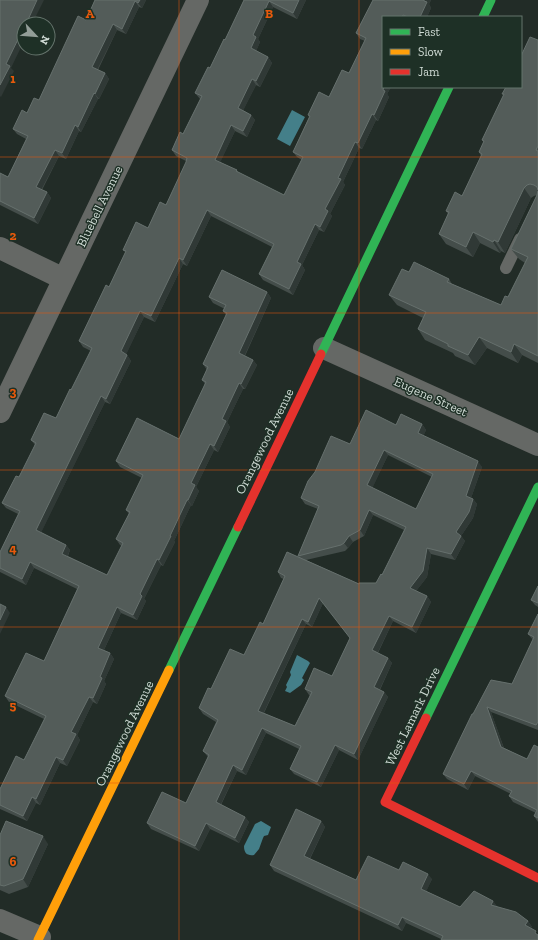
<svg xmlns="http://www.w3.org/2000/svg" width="538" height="940" font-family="'Zilla Slab',serif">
<rect width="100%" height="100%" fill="#222c27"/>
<path fill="#447f89" d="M292 110 305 117 290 146 277 139Z
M297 655 308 661 310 663 302 678 304 680 301 685 290 693 285 691 287 687 286 685 291 675 290 672Z
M261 821 271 827 268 835 264 836 263 838 259 849 254 855C247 856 244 853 244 846L255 824Z"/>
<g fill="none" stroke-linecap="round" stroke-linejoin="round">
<path stroke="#656865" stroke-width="12" d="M506 268 520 239"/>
<path stroke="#656865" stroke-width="22" d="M0 248 64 279
M324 348 538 445
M0 412 198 0
M0 920 40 937"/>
<path stroke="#30b455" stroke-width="9" d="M483 17 491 0
M321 354 449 87
M169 670 238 527
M426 718 538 487"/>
<path stroke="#ff9f0a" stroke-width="9" d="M38 940 169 670"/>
<path stroke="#e5322d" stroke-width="9" d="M238 527 321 354
M426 718 385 802 538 878"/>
</g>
<path fill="#444d4a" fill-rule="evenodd" d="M95 0H146L142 8 139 7 126 34 117 30 98 70 105 73 109 79 99 99H98L81 132 79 131 66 159 59 156 42 190 47 192 51 198 38 224 0 205V173L8 177 26 139 17 134 13 129 27 113 39 100 86 20Z
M244 0H306L297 19 273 7 258 39 260 42 256 51 268 57 272 63 260 87 256 85 243 110 251 115 255 120 247 137 235 131 220 162 237 170 238 172 284 195 302 160 297 157 293 152 309 117 308 115 319 92 329 97 342 70 349 73 365 41 360 39 356 33 373 0H431L429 4 431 8 427 17H383V87H391L387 94 389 97 378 121 376 120 362 149 359 148 343 182 345 185 330 214 332 216 324 232 319 230 302 265 305 270 293 295 263 280 259 274 272 247 211 216 187 266 183 264 155 322 144 317 126 354 127 355 131 361 110 404 105 402 41 532 66 545 70 550 68 556 107 575 122 546 120 545 116 539 129 514 126 510 142 478 120 467 116 461 137 418 179 439 205 384 202 380 207 370 203 364 226 315 223 311 225 309 213 303 209 297 222 270 267 292 271 298 245 356 253 360 257 365 245 389H243L227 422 230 427 218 452 214 450 196 487 199 491 192 506 191 505 174 541 175 542 163 566 161 565 144 599 146 601 137 620 121 613 104 650 110 653 114 659 104 681 106 684 97 704 93 702 77 735 80 740 67 766 60 763 40 805 36 803 27 821 0 809V789L16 756 24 760 44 719 9 702 5 696 26 653 44 661 77 589 34 568 26 585 0 572V552L18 514 6 508 2 503 16 476 19 477 35 445 31 440 44 413 56 418 70 389 71 390 91 351 83 347 79 341 106 285 109 287 126 253 123 250 136 222 148 228 160 202 166 205 186 163V161L176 156 172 150 180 132 183 134 200 99 195 93 208 67 210 68 224 39 225 40Z
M538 40V363L522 355 518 363 487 348 475 365 455 356 453 353 425 340 418 329 423 318 397 305 389 295 409 272 449 279 452 284 501 305 508 297 525 263 519 259 511 249 537 195 534 196 531 198 505 253 501 251 500 253 480 243 473 257 446 244 439 234 448 214 446 211 462 196 481 156 479 152 484 143 482 140 504 95 502 94Z
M422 424 426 430 423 436 482 467 471 498 473 499 477 504 473 518 461 536 465 541 455 560 431 554 427 577 416 591 427 596 431 602 416 633 393 621 378 653 388 658 392 663 380 690 384 692 388 697 358 760 339 750 321 787 294 774 290 769 299 749 266 733 246 775 237 771 221 805 245 817 249 822 239 843 210 829 199 851 151 829 147 823 186 803 208 757 203 751 216 722 203 714 199 708 211 689 244 655 263 624 284 579 281 578 278 572 299 557 298 556 318 509 305 504 301 498 350 444 396 425ZM388 455 432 477 416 509 372 488ZM373 515 404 530 382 575 376 583 359 584 306 560 345 551 348 548 353 542 364 536ZM323 603 350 638 332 676 305 689 309 695 310 696 295 726 264 713 306 624 312 627Z
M538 586V607L535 605 531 600Z
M538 614V730L491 712 504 748 527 759 538 747V822L534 816 536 813 513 802 509 796 511 794 475 776 468 790 447 779 443 774 473 714 512 684 533 640 528 634Z
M321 821 325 827 310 859 356 880 399 870 432 879 426 891 460 907 493 901 497 907 528 921 532 927 441 939 406 923 402 931 274 871 270 865Z
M0 835 48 844 28 887 9 894 0 890Z"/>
<path fill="#303936" d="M37 0H44L32 24H26Z
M140 0H146L142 8 138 3Z
M299 0H306L297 19 293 13Z
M424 0H431L429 4 431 8 427 17H420Z
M135 1 139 7 126 34 122 29Z
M269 1 273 7 258 39 260 42 255 54 251 48 253 35Z
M113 24 117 30 96 72 92 67Z
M24 27V41L11 68 14 71 1 97 0 96V85L6 64Z
M268 57 272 63 260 87 256 81Z
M105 73 109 79 99 99 95 94Z
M252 79 256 85 242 113 238 108Z
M384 87H391L387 94 389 97 378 121 374 115Z
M94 93 98 99 81 132 78 127Z
M372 114 376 120 362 149 358 143Z
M251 115 255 120 247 137 243 131Z
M75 125 79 131 66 159 62 153Z
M231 125 235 131 219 165 215 160Z
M355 142 359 148 343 182 345 185 330 214 332 216 324 232 320 227 325 209 338 178Z
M55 150 59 156 40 192 36 187Z
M524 188 531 198 505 253 498 242Z
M47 192 51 198 38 224 34 218Z
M207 210 211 216 187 266 183 260Z
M315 224 319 230 302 265 305 270 293 295 289 289 297 262Z
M473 232 480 243 473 257 466 247Z
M494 240 501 251 500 253 493 242Z
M179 258 183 264 155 322 151 316Z
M267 292 271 298 243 359 239 353Z
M140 311 144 317 125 357 121 351Z
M479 337 487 348 475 365 468 355Z
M514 344 522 355 518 363 511 352Z
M127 355 131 361 110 404 106 399Z
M253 360 257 365 245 389 241 384Z
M239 383 243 389 227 422 230 427 218 452 214 446 222 419Z
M101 396 105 402 40 535 36 530Z
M422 424 426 430 422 439 418 433Z
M210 444 214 450 196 487 199 491 192 506 188 500 191 483Z
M384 450 388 455 371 491 367 485Z
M478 461 482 467 470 501 466 496Z
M473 499 477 504 473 518 461 536 465 541 455 560 451 554 456 532Z
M187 500 191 505 174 541 175 542 163 566 159 560Z
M369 510 373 515 364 536 360 530Z
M349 536 353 542 348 548 344 543Z
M66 545 70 550 66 559 62 554Z
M427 548 431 554 427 577 414 594 410 588Z
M157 559 161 565 144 599 146 601 137 620 133 615 140 594Z
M30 562 34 568 26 585 22 579Z
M427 596 431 602 416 633 412 627Z
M319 598 323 603 312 627 308 622Z
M6 607 10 613 0 634V620Z
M117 607 121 613 102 654 98 648Z
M389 616 393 621 376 656 372 650Z
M302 619 306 624 262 716 258 711Z
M110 653 114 659 104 681 106 684 97 704 93 698 100 677Z
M388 658 392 663 378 693 374 687Z
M384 692 388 697 358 760 354 754Z
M89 697 93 702 77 735 80 740 67 766 63 760 71 732Z
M487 707 491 712 505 752 501 747Z
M262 728 266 733 246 775 242 770Z
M335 745 339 750 321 787 317 782Z
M56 757 60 763 40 805 36 799Z
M233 765 237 771 219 808 216 802Z
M471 771 475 776 468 790 464 784Z
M32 797 36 803 27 821 23 816Z
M245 817 249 822 239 843 235 838Z
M321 821 325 827 308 862 304 856Z
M206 823 210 829 199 851 195 846Z
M43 836 48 844 28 887 23 879Z
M428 874 432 879 425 894 421 889Z
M493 901 497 906 495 911 491 905Z
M402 917 406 923 402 931 398 925Z
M528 921 532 927 529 931 525 925Z"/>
<path fill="#535c59" stroke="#66706d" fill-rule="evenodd" d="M0 0H37L26 24H24V27L6 64 10 66 0 85Z
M95 0H140L138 3 135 1 122 29 113 24 92 67 105 73 95 94 94 93 78 127 75 125 62 153 55 150 36 187 47 192 34 218 0 201V173L8 177 28 136 13 129 22 110 27 113 34 98 39 100 78 16 86 20Z
M244 0H299L293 13 269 1 253 35 256 37 251 48 268 57 256 81 252 79 238 108 251 115 243 131 231 125 215 160 237 170 236 171 284 195 303 157 293 152 310 116 308 115 319 92 329 97 342 70 349 73 366 38 356 33 373 0H424V1L427 2 420 17H408L403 15 402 17H383V87H384L383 90 385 91 374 115 372 114 358 143 355 142 338 178 341 179 325 209 328 211 320 227 315 224 297 262 301 264 289 289 259 274 274 244 207 210 183 260 179 258 151 316 140 311 121 351 127 355 106 399 101 396 36 530 66 545 62 554 107 575 123 543 116 539 130 512 126 510 143 475 116 461 137 418 179 439 206 382 202 380 208 367 203 364 227 313 223 311 226 305 209 297 222 270 267 292 239 353 253 360 241 384 239 383 222 419 226 421 214 446 210 444 191 483 195 485 188 500H187L170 536H171L159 560 157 559 140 594 142 596 133 615 117 607 98 648 110 653 100 677 102 678 93 698 89 697 71 732 76 734 63 760 56 757 36 799 32 797 23 816 0 805V789L16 756 24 760 46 716 5 696 26 653 44 661 79 586 30 562 22 579 0 568V552L20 511 2 503 16 476 19 477 36 443 31 440 44 413 56 418 70 389 71 390 92 348 79 341 106 285 109 287 126 251 123 250 136 222 148 228 160 202 166 205 186 162 187 158 172 150 180 132 183 134 202 96 195 93 208 67 210 68 224 39 225 40Z
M530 37 538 40V146L536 150 538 151V190L537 187 534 185 530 184 527 185 524 188 498 242 494 240 493 242 473 232 466 247 439 234 449 212 446 211 455 192 462 196 482 154 479 152 484 141 482 140 504 94H502L506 87H521V56Z
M538 191V356L514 344 511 352 479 337 468 355 448 346V344L418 329 426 312 389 295 402 269 409 272 414 262 449 279 447 282 501 305 505 296 508 297 528 257 511 249 537 195Z
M366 410 396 425 401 414 422 424 418 433 478 461 466 496 473 499 469 512 456 532 461 536 451 554 427 548 423 571 410 588 427 596 412 627 389 616 372 650 388 658 374 687 384 692 354 754 335 745 317 782 290 769 301 746 262 728 242 770 233 765 216 802 245 817 235 838 206 823 195 846 147 823 162 792 186 803 209 755 203 751 218 720 199 708 208 688 211 689 230 649 244 655 260 622 263 624 285 576 278 572 287 552 359 584V583H376L381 574 382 575 406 527 369 510 360 530 349 536 344 543 341 545 298 556 319 506 301 498 308 481 315 472 331 436 350 444ZM384 450 433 474 416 509 367 485ZM319 598 350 638 332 676 314 668 305 689 312 692 295 726 258 711 302 619 308 622Z
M538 586V603L531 600Z
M0 604 6 607 0 620Z
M538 614V722L536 725 487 707 501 747 527 759 534 745 538 747V818L534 816 537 810 509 796 512 791 471 771 464 784 443 774 472 714H473L491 680 512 684 534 637 528 634Z
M296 809 321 821 304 856 356 880 368 856 399 870 403 862 428 874 421 889 460 907 474 891 493 901 491 905 516 912 528 921 525 925 536 931 535 933 538 935V940H441L443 936 402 917 398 925 270 865Z
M6 821 43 836 23 879 4 886 0 885V835Z"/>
<path fill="none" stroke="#e8590c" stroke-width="1" stroke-opacity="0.55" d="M179 0V940M359 0V940M0 157H538M0 313H538M0 470H538M0 627H538M0 783H538"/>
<g text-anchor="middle" stroke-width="3" stroke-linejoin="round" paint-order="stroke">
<g font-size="13" fill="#d0dbd5" stroke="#1e3026">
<text transform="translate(99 206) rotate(-64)" y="5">Bluebell Avenue</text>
<text transform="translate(431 396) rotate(24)" y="5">Eugene Street</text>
<text transform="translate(264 441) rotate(-64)" y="5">Orangewood Avenue</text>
<text transform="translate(412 716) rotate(-64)" y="5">West Lamark Drive</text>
<text transform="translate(124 733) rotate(-64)" y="5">Orangewood Avenue</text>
</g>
</g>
<g font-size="13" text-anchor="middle" font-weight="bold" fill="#e8590c" stroke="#1e3026" stroke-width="3" stroke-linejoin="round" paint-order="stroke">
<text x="90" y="18">A</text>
<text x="269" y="18">B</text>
<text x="13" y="83">1</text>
<text x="13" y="240">2</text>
<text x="13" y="396">3</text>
<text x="13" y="553">4</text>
<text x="13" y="710">5</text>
<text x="13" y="866">6</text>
</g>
<rect x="382" y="16" width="140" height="72" fill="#1e3026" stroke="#65746c"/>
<rect x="390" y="29" width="20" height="6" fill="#30b455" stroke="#65746c"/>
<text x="418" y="36" font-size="12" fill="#d0dbd5">Fast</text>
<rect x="390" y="49" width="20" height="6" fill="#ff9f0a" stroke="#65746c"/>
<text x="418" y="56" font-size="12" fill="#d0dbd5">Slow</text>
<rect x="390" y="69" width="20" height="6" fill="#e5322d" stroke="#65746c"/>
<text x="418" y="76" font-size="12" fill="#d0dbd5">Jam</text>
<g transform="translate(36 36) rotate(116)"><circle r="19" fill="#1e3026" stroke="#65746c"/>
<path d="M0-3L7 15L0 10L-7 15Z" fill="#939e98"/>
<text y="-6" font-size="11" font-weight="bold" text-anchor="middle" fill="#d0dbd5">N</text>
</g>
</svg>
